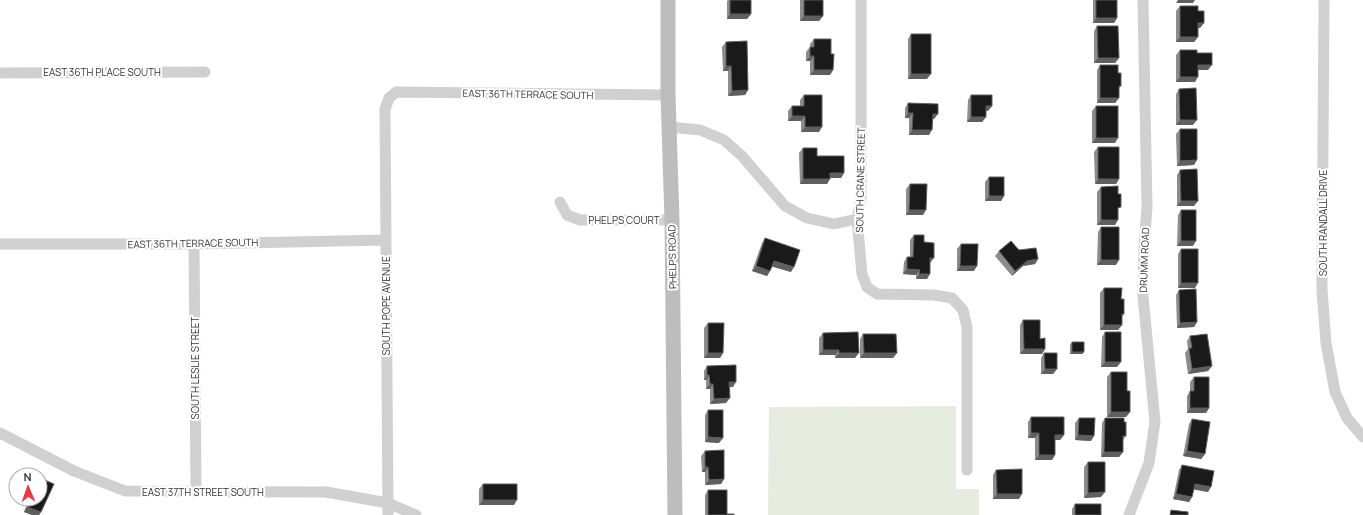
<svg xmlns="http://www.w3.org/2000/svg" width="1363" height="515" font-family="Manrope,sans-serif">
<rect width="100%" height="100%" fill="#fff"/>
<path fill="#e6ecdf" d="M956 406V489H979V515H768L769 407Z"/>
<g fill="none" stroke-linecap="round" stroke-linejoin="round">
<path stroke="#d0d0d0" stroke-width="11" d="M861 0V199L857 219 862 274 867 287 877 294 934 295 952 298 963 310 967 327V470
M1324 0 1322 290 1326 343 1335 392 1347 418 1363 437
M0 73 205 72
M669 127 700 130 724 140 742 156 785 206 807 218 834 224 857 219
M560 202 567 215 580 220H672
M0 244H194L386 240
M194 244 196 492
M0 433 74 471 125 491 326 492 388 503 416 515
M388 515 385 109 389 98 396 92 668 95
M1129 515 1149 463 1155 422 1143 296 1144 247 1147 207 1143 0"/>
<path stroke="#bdbdbd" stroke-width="15" d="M668 0V95L672 220 675 515"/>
</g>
<path fill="#8c8c8c" d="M728 0H751V14L747 19H727V1Z
M800 0H825H823V16L819 21H800Z
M1093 0H1117V18L1114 23H1093Z
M1180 6 1198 11 1204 23 1200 28H1198V37L1194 42H1176V11Z
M1097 26 1119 58 1115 63H1094V31Z
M911 34 927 79H908V39Z
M814 39 831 54 833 70 830 75H810V61H806V52L810 47V44Z
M726 42 748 90 745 95 728 96V71H723L722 47Z
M1180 50 1197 53 1208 70H1198L1195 82H1176V55Z
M1100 65 1118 73 1121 86 1119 89V98L1115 103H1097V70Z
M1179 89 1193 125H1176V94Z
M804 95 819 132H801V121H788V111L792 106H800V100Z
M971 95 992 106 988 111H986V117L982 122H967L968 100Z
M908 103 934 119H932L929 135H909V118H905V108Z
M1096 106 1115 143H1092V111Z
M1180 129 1194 165 1177 166 1176 134Z
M1098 147 1119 179 1116 184H1095L1094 152Z
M803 148 817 156 844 173 841 178H830L827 184H800L799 153Z
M1180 170 1194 206H1177V175Z
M989 177 1004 196 1001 201H985V182Z
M910 184 923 215H906V189Z
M1101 187 1118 211 1115 225H1097V192Z
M1181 210 1193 246H1177L1178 215Z
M1101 227 1116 265H1097L1098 232Z
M914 235 924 242 930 263 927 279H916V275L903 274 904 262 907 257H910V240Z
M765 238 791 272 772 266 770 271 767 276 752 271 762 243Z
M961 244 974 271H957V249Z
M1181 249 1195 288H1178V254Z
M1019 250 1038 259 1035 264 1023 266 1012 276 995 256 999 251Z
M1104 288 1121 299 1124 314 1122 317V325L1118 330H1100V293Z
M1179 290 1197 322 1194 327 1177 328 1176 295Z
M1023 320 1040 339 1045 349 1042 354H1020V325Z
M708 323 723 353 720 358H704V328Z
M1105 332 1117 367H1101L1102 337Z
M823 333 855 358H835V355H819V338Z
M863 334 897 353 893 358H860V339Z
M1190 336 1212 366 1208 371 1188 374 1185 353 1188 349 1187 341Z
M1072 342 1084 352 1082 354H1070V345Z
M1044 353 1057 369 1053 374H1041V358Z
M707 366 733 387H729L726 403 710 404V389H706V380H704V371Z
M1111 372 1127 391 1130 412 1126 417H1107V377Z
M1194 377 1209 408 1206 413H1187V396L1190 391V382Z
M708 410 719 443 705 442V415Z
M1031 417 1064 435 1060 440H1055V455L1052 460H1035V438H1028V422Z
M1079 418 1091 441 1075 440V423Z
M1105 418 1124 422 1126 436 1123 440V452L1119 457H1101L1102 423Z
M1192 419 1205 454 1201 459 1183 456 1189 424Z
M705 451 724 479 721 484 705 485V472H702L701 456Z
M1088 462 1101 497 1084 498V467Z
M1182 465 1208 492 1194 489 1192 497 1189 502 1173 499 1179 470Z
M996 470 1019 499H993V475Z
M483 484 514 505H479V489Z
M708 490 727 514 734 515H705V495Z
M29 499H40L41 512 39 515H32L24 512Z
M1075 504 1101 515H1072V509Z"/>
<path fill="#5f5f5f" d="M1178 0H1195L1193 3H1176Z
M730 14H751L747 19H727Z
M804 16H823L819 21H800Z
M1096 18H1117L1114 23H1093Z
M1198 23H1204L1200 28H1194Z
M1180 37H1198L1194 42H1176Z
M810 56H814L810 61H806Z
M1098 58H1119L1115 63H1094Z
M1198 65H1212L1208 70H1195Z
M726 66H731L728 71H723Z
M814 70H833L830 75H810Z
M911 74H931L927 79H908Z
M1180 77H1198L1195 82H1176Z
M748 90 745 95 728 96 732 91Z
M1100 98H1119L1115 103H1097Z
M986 106H992L988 111H982Z
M908 113H913L909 118H905Z
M933 114H938L934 119H929Z
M792 116H805L801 121H788Z
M971 117H986L982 122H967Z
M1180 120H1197L1193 125H1176Z
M805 127H822L819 132H801Z
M912 130H932L929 135H909Z
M1096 138H1118L1115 143H1092Z
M1197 160 1194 165 1177 166 1180 161Z
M830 173H844L841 178H827Z
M803 179H830L827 184H800Z
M1098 179H1119L1116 184H1095Z
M989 196H1004L1001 201H985Z
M1181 201H1198L1194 206H1177Z
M909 210H926L923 215H906Z
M1101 220H1118L1115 225H1097Z
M1181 241H1196L1193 246H1177Z
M930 258H934L930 263Z
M1038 259 1035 264 1023 266 1012 276 1015 271 1027 261Z
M1101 260H1119L1116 265H1097Z
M774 261 794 267 791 272 770 266Z
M756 266 770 271 767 276 752 271Z
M960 266H977L974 271H957Z
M907 269 920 270 916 275 903 274Z
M919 274H930L927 279H916Z
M1181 283H1198L1195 288H1178Z
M1197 322 1194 327 1177 328 1180 323Z
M1104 325H1122L1118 330H1100Z
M1024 349H1045L1042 354H1020Z
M823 350H839L835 355H819Z
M1072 352H1084L1082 354H1070Z
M708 353H723L720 358H704Z
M839 353H859L855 358H835Z
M864 353H897L893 358H860Z
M1105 362H1121L1117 367H1101Z
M1212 366 1208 371 1188 374 1192 369Z
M1045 369H1057L1053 374H1041Z
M707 375H709L706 380H704Z
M729 382H736L733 387H726Z
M710 384H713L710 389H706Z
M730 398 726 403 710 404 714 399Z
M1190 408H1209L1206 413H1187Z
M1111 412H1130L1126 417H1107Z
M1031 433H1039L1035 438H1028Z
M1055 435H1064L1060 440H1051Z
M1078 435 1094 436 1091 441 1075 440Z
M708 437 723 438 719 443 705 442Z
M1187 451 1205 454 1201 459 1183 456Z
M1104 452H1123L1119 457H1101Z
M1039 455H1055L1052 460H1035Z
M705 467H708L705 472H702Z
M724 479 721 484 705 485 709 480Z
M1195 484 1211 487 1208 492 1191 489Z
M1105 492 1101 497 1084 498 1088 493Z
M997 494H1022L1019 499H993Z
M1176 494 1192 497 1189 502 1173 499Z
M483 500H517L514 505H479Z
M27 507 41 512 39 515H32L24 512Z"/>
<path fill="#1a1a1a" stroke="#5f5f5f" d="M730 0H751V14H730Z
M804 0H823V16H804Z
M1096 0H1117V18H1096Z
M1180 6H1198V11H1204V23H1198V37H1180Z
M1097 26H1118L1119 58H1098Z
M911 34H931V74H911Z
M814 39H831V54H834L833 70H814V56H810V47H814Z
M747 41 748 90 732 91 731 66H726V42Z
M1180 50H1197V53H1212V65H1198V77H1180Z
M1100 65H1118V73H1121V86H1119V98H1100Z
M1196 88 1197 120H1180L1179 89Z
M804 95H822V127H805V116H792V106H804Z
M971 95H992V106H986V117H971Z
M908 103 938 104V114H933L932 130H912L913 113H908Z
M1096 106H1118V138H1096Z
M1180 129H1197V160L1180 161Z
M1098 147H1119V179H1098Z
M803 148H817V156H844V173H830V179H803Z
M1197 169 1198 201H1181L1180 170Z
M989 177H1004V196H989Z
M910 184H927L926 210H909Z
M1118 186V194H1121V207L1118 208V220H1101V187Z
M1181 210H1196V241H1181Z
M1101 227H1119V260H1101Z
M914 235H924V242L934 243V258H930V274H919L920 270 907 269V257H913Z
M765 238 800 250 794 267 774 261 770 271 756 266Z
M1011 241 1019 250 1036 248 1038 259 1027 261 1015 271 999 251Z
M961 244H978L977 266H960Z
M1181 249H1198V283H1181Z
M1104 288H1122L1121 299H1124V314H1122V325H1104Z
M1196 289 1197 322 1180 323 1179 290Z
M1023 320H1040V339L1045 338V349H1024Z
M708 323H724L723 353H708Z
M858 332 859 353H839V350H823V333Z
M1105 332H1121V362H1105Z
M863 334H896L897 353H864Z
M1207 334 1212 366 1192 369 1189 348H1192L1190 336Z
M1072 342H1084V352H1072Z
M1044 353H1057V369H1045Z
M736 365V382H729L730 398 714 399 713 384H710L709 375H707V366Z
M1111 372H1127V391H1130V412H1111Z
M1194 377H1209V408H1190V391H1194Z
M708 410H723V438L708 437Z
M1031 417H1064V435H1055V455H1039V433H1031Z
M1079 418H1095L1094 436 1078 435Z
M1105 418H1124V422H1126V436H1123V452H1104Z
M1192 419 1210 422 1205 454 1187 451Z
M724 450V479L709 480 708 467H705V451Z
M1088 462H1105V492L1088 493Z
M1182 465 1214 471 1211 487 1195 484 1192 497 1176 494Z
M1022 469V494H997L996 470Z
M40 478 54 484 41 512 27 507 31 499H40Z
M483 484H517V500H483Z
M708 490H727V514H734V515H708Z
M1075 504H1101V515H1075Z
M1171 510 1188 512V515H1170Z"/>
<g text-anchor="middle" stroke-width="4" stroke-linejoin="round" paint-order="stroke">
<g font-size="10" fill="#333" stroke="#fff">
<text x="102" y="76">EAST 36TH PLACE SOUTH</text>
<text transform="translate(528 94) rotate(1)" y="4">EAST 36TH TERRACE SOUTH</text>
<text transform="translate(860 180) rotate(-89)" y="4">SOUTH CRANE STREET</text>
<text x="624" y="224">PHELPS COURT</text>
<text transform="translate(1323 223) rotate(-90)" y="4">SOUTH RANDALL DRIVE</text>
<text transform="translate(193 243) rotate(-1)" y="4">EAST 36TH TERRACE SOUTH</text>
<text transform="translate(672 257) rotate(-91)" y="4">PHELPS ROAD</text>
<text transform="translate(1144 260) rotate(-88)" y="4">DRUMM ROAD</text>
<text transform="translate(386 306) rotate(-90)" y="4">SOUTH POPE AVENUE</text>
<text transform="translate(195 368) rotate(-90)" y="4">SOUTH LESLIE STREET</text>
<text x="203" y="496">EAST 37TH STREET SOUTH</text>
</g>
</g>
<g transform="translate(28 487) rotate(358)"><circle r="19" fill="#ffffff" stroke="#adadad"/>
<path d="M0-3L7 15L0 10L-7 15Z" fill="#e63946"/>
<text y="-6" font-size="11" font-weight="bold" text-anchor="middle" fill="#333333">N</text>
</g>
</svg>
